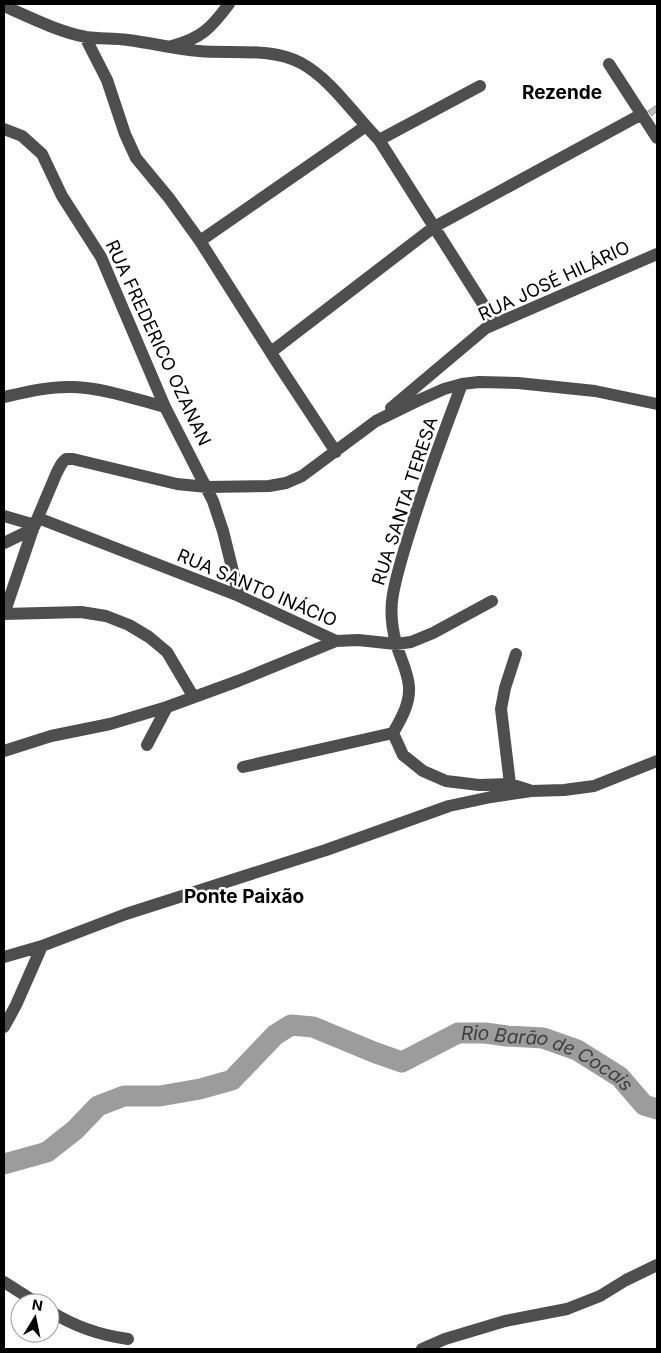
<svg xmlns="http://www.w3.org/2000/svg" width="661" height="1353" font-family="Inter,sans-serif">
<rect width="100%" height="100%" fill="#fff"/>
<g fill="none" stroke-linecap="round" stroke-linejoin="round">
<path stroke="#9c9c9c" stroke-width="21" id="s1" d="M4 1164 47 1152 75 1130 98 1106 124 1096H160L200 1089 232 1080 275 1035 291 1025 313 1027 376 1053 402 1062 458 1033H485L507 1036 543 1038 577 1050 620 1077 644 1105 657 1109"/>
</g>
<path fill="#bebebe" stroke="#929292" d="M657 105V111L652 116 648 111Z"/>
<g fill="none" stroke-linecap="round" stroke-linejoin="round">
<path stroke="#4e4e4e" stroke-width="12" d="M4 6C29 17 59 32 86 37 99 39 114 38 128 40 152 43 175 49 199 51 232 54 271 47 301 63 331 79 355 116 379 140
M85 37 107 80 125 134 136 158 169 198 200 241 280 367 336 452
M172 46C202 38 211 28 229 4
M609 64 657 138
M480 86 379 140 495 323
M4 129 22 136 42 154 62 196 101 257 165 407 213 501 223 531 239 596
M200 241 366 126
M271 352 434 227 642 114
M462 384C444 432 426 479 411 528 404 550 397 572 393 594 390 610 392 628 396 643 400 658 408 671 409 687 410 704 401 719 393 733L403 755 423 771 446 781 479 785 510 784 529 790
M4 397C26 392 50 386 73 387 104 388 135 399 165 407
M391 408 486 328 657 254
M4 516 35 525
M38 518 239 596 336 641 358 640 396 644 411 642 433 633 492 601
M4 543 33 529
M4 614 33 529 57 472 62 463 66 459H73L177 484 207 487 269 486 286 483 302 476 376 421 417 401 444 389 462 384 479 382 518 383 595 391 657 404
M4 614 81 612 106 616 129 625 149 637 167 652 193 696
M147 745 167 707
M4 751 51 736 110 724 167 707 238 681 336 641
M243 767 393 733
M510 784 501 709 505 688 516 654
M4 957 42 946 126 914 326 850 449 806 491 797 531 791 564 790 594 786 657 761
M4 1027 16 1005 42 946
M4 1282 37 1303
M50 1311C75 1327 99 1335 128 1339
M422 1349 445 1339 505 1321 567 1309 600 1296 626 1280 657 1265"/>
</g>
<g text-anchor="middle" stroke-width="5" stroke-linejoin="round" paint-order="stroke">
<g font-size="18" fill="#000" stroke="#fff">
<text transform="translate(554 281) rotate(-25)" y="6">RUA JOSÉ HILÁRIO</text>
<text transform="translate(158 343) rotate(65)" y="6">RUA FREDERICO OZANAN</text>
<text transform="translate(405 501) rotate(-72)" y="6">RUA SANTA TERESA</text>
<text transform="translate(257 588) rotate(23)" y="6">RUA SANTO INÁCIO</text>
</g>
<g font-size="19" font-weight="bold" fill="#000" stroke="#fff">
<text x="562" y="99">Rezende</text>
<text x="244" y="903">Ponte Paixão</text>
</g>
<g font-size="19" font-style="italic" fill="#3d3d3d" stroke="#fff">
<text dy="7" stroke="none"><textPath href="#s1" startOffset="608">Rio Barão de Cocais</textPath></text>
</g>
</g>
<rect width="661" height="1353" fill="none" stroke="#000000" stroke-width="10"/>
<g transform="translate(35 1318) rotate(10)"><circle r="24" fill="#ffffff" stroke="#999999"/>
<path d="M0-4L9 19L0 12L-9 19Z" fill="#000000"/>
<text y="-8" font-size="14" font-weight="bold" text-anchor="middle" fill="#000000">N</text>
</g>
</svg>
